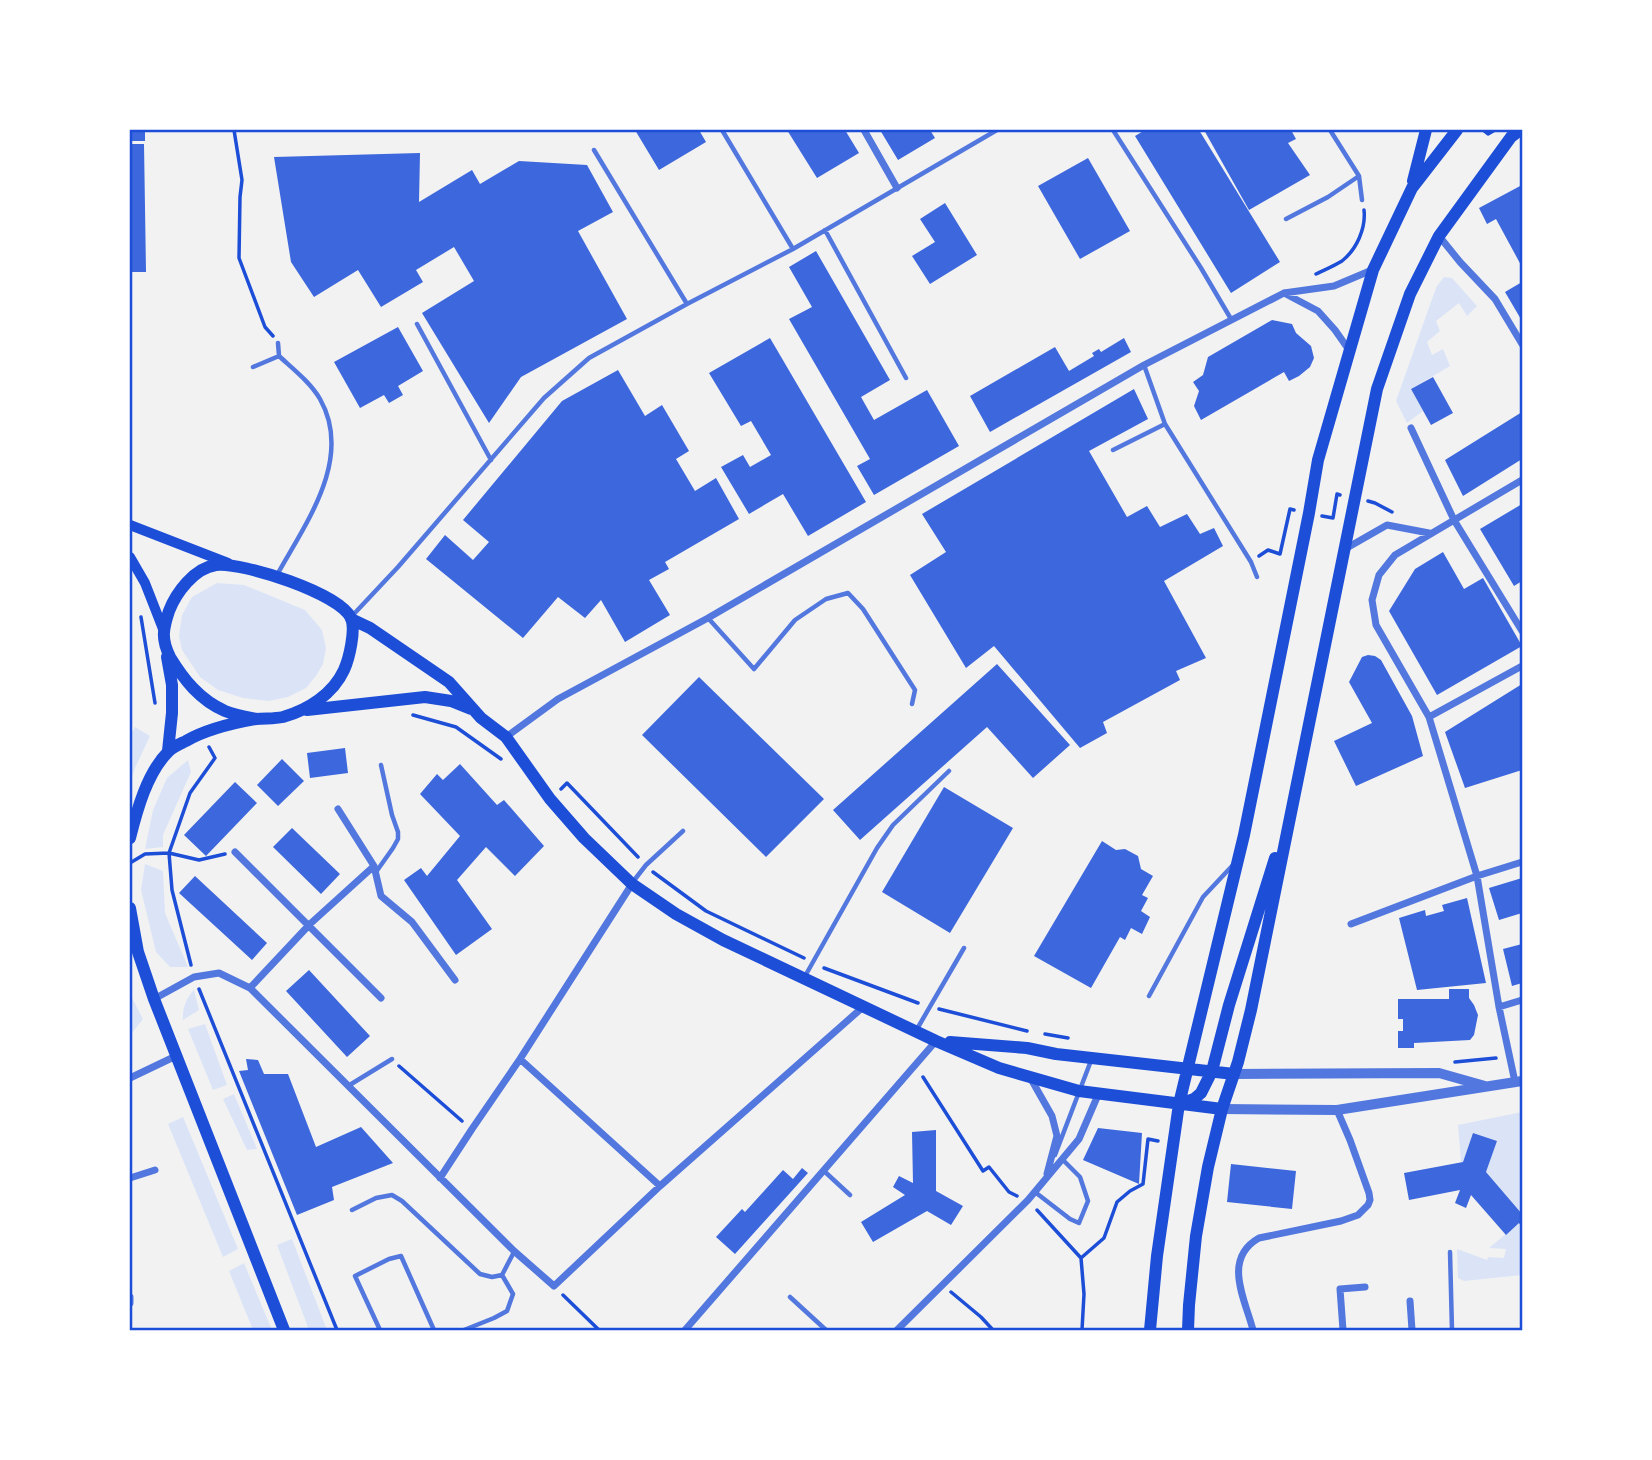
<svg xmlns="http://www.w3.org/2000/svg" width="1652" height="1460" font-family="Signika,sans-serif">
<rect width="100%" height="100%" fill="#f2f2f2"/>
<path fill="#dbe4f7" d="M1444 277 1452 278 1477 306 1467 316 1459 303 1436 321 1440 331 1427 342 1432 355 1443 349 1450 366 1411 389 1423 411 1407 423 1396 401 1432 299 1437 286Z
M217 583 244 585 305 610 322 630 326 648 323 664 316 676 306 688 288 697 269 701 243 698 218 690 200 677 182 650 179 636 182 615 192 597Z
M135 727 150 736 135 768 130 784V736Z
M188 760 191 772 163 835V847L145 849 153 810 167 778Z
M145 864 163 871 165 913 188 967H170L156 952 141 890Z
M194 990 199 1010 183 1020C182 1009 186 998 194 990Z
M130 994 143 1019 132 1033 130 1027Z
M205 1024 227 1085 213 1090 188 1029Z
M234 1094 257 1149 247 1150 223 1099Z
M1522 1112V1214L1486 1172 1497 1141 1473 1133 1463 1162H1461L1458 1125Z
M183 1117 238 1249 223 1257 168 1124Z
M1519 1223 1522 1236V1275L1464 1281 1458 1278 1457 1249 1487 1260 1488 1257 1504 1258 1506 1249 1489 1248Z
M292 1239 327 1330H309L277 1245Z
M244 1263 272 1330H253L229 1271Z"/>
<path fill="#3d67dc" d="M130 130H145V141H130Z
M635 130H699L706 142 659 170Z
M787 130H845L859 153 817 178Z
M880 130H930L935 138 898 160Z
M1145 130H1199L1280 262 1231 293 1135 136Z
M1204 130H1291L1296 139 1288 143 1310 175 1249 210Z
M130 144H144L146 272H130Z
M420 153 419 202 472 170 480 184 519 161 587 165 613 212 578 231 627 319 521 377 489 423 422 313 474 281 454 247 416 270 423 282 381 307 358 270 314 297 291 262 274 157Z
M1088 158 1130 231 1080 259 1038 186Z
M1522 185V267L1496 219 1487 224 1479 208Z
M945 203 977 255 930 284 912 256 935 242 920 219Z
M816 251 890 380 861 397 874 420 927 390 959 446 874 495 857 466 870 459 789 319 812 307 789 267Z
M1522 282V321L1505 292Z
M1272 320 1292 324 1296 333 1311 346 1314 358 1310 367 1299 376 1289 381 1284 372 1201 420 1194 406 1199 391 1193 382 1203 375 1208 357Z
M398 327 423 371 398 386 403 395 389 403 384 395 360 408 334 362Z
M770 338 866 502 808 536 783 494 749 514 721 467 743 455 750 467 771 455 751 421 741 426 709 373Z
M1124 338 1131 352 990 432 970 396 1055 347 1069 371 1094 356 1092 353 1099 349 1101 352Z
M618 370 645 416 662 405 689 451 676 459 695 491 716 478 739 519 665 562 669 569 649 580 670 615 625 642 601 600 585 618 558 597 523 638 426 559 445 535 473 560 489 542 463 520 562 401Z
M1433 377 1453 413 1431 425 1411 389Z
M1134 389 1148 419 1089 451 1127 517 1147 506 1160 527 1187 514 1200 534 1214 528 1223 546 1164 581 1206 658 1176 671 1180 680 1103 722 1107 733 1080 748 994 646 966 668 910 575 946 552 922 514Z
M1522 412V459L1463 496 1445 460Z
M1522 504V581L1514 586 1480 529Z
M1443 552 1464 589 1483 578 1522 646 1437 695 1389 611 1415 569Z
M1368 655 1375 656 1381 660 1412 716 1423 756 1356 786 1334 741 1372 723 1349 682 1362 657Z
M997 664 1070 745 1033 778 987 727 860 840 833 810Z
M699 677 824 799 766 857 642 735Z
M1522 684V770L1465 788 1445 732Z
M345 748 348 773 310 778 307 753Z
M282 759 304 781 278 806 257 785Z
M460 764 497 805 504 800 544 846 515 876 486 847 457 880 492 929 456 955 404 880 421 868 427 876 460 836 420 794 437 774 443 780Z
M235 782 257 803 206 856 184 835Z
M944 787 1013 828 950 933 882 892Z
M292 828 340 874 321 894 273 847Z
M1102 841 1116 850 1125 849 1138 856 1141 869 1153 876 1142 895 1148 898 1141 911 1150 917 1142 934 1131 928 1125 940 1120 937 1091 988 1034 956Z
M195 876 267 943 252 960 179 893Z
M1522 878V913L1499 920 1489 888Z
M1467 898 1486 983 1417 990 1399 918 1425 910 1426 916 1444 911 1442 905Z
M1522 944V983L1512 986 1503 949Z
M309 970 370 1036 347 1057 286 991Z
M1449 989H1469V998L1474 1005 1478 1015 1474 1035 1470 1040 1414 1043V1048H1398V1031H1403V1019H1398V999H1449Z
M246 1059 258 1060 264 1074H288L316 1147 361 1127 393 1163 332 1187 334 1200 297 1215 239 1071 248 1070Z
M1098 1128 1142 1133 1139 1184 1083 1160Z
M936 1130V1191L963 1206 951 1225 927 1211 873 1242 861 1222 905 1195 893 1187 899 1176 913 1183 912 1132Z
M1473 1133 1497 1141 1486 1172 1522 1214V1228L1519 1223 1506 1235 1471 1195 1466 1208 1455 1203 1460 1190 1409 1200 1404 1173 1463 1162Z
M1231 1164 1296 1171 1292 1209 1227 1202Z
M802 1168 808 1173 735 1254 716 1237 742 1209 745 1212 783 1170 793 1179Z"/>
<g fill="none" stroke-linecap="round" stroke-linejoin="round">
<path stroke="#1d4ed8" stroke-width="3.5" d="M234 130 242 180 240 197 239 258 265 327 273 336
M1483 130 1488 134 1495 130
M1316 274C1324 270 1334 266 1342 261 1357 249 1366 228 1364 210
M1368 501 1375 503 1392 512
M1322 516 1333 518 1337 494 1340 495
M1259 556 1268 550 1280 554 1290 509 1294 510
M141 617 155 703
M413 715 456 727 501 759
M561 789 567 783 638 857
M130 863 145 854 169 853 199 860 225 854
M653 872 706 911 804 958
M191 965 172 890 169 853 190 793 215 758 209 747
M824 968 918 1003
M199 989 337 1330
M939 1009 1027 1031
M1045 1034 1068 1038
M1455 1062 1496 1058
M399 1066 462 1121
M923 1077 983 1171 989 1167 1009 1192 1017 1196
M1037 1210 1081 1258 1084 1294 1082 1330
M1081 1258 1104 1238 1117 1202 1130 1191 1143 1184 1148 1139 1158 1141
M951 1292 981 1317 993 1330
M563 1295 599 1330"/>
<path stroke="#5277de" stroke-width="4.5" d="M722 130 793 249
M1113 130 1201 268 1231 319
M1330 130 1359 176 1362 200
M594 150 687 304
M1286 219 1328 197 1359 176
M825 230 906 378
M417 324 491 460
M1144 365 1165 424 1251 562 1257 577
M253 367 279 356 278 343
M1113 450 1165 424
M277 575C305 524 354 459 320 399 310 382 293 369 279 356
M352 616 398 567 544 398 589 358 687 304 793 249 997 130
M708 618 754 669 795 620 826 599 848 593 863 609 915 690 912 704
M376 872 393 848 398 839V832L392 815 381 765
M632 883 646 865 683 831
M804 978 877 848 893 825 949 771
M1149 996 1203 897 1233 865
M917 1029 964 948
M348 1086 392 1059
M1055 1155 1092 1058
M824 1171 850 1195
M1035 1192 1070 1219 1079 1223 1088 1201 1080 1177 1062 1159
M352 1210 376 1198 392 1195 402 1201 480 1274 492 1277 502 1275 514 1252
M1450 1252 1452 1330
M790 1297 826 1330
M380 1330 355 1276 389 1259 401 1256 434 1330
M464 1330 494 1318 507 1311 513 1294 502 1275"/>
<path stroke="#5277de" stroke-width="7" d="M864 130 897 188
M1439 236 1460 262 1495 299 1522 344
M1349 350 1335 330 1318 311 1284 293 1334 286 1372 270
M1411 428 1454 520 1522 631
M1345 549 1387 525 1429 533
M1429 717 1522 666
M506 737 558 699 708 618 1144 365 1284 293
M338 809 374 866 381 896 412 922 455 980
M235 852 381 998
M1351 924 1477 876 1522 862
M250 988 310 924 374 866
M154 999 194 977 219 973 250 988 514 1251 554 1286 660 1186 863 1007
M1499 1007 1522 1000
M520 1059 660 1186
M130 1078 176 1056
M1031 1079 1052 1116 1057 1136 1047 1174
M1515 1082 1499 1007 1477 876 1429 717 1376 625 1372 600 1379 575 1395 555 1522 480
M130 1178 155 1170
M440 1178 472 1129 520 1059 632 884
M130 1297V1303
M1410 1301 1412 1330
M685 1330 936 1041
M897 1330 1028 1200 1079 1139 1098 1095
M1253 1330C1245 1299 1222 1259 1259 1238L1341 1221 1358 1215 1368 1205 1370 1200 1369 1193 1350 1140 1337 1110
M1343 1330 1340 1289 1365 1287"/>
<path stroke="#5277de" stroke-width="10" d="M1234 1074 1439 1073 1485 1086
M1222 1109 1337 1110 1522 1081"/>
<path stroke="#1d4ed8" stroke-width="10" d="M130 525 228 563
M130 557 145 583 163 629"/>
<path stroke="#1d4ed8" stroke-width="12" d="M1413 181 1426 130
M351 619 370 628 449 682 481 718 506 737 550 799 584 838 632 884 676 914 723 940 936 1041 999 1068 1079 1091 1222 1109
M167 657 172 685V713L168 751
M307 710 425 697 451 701 471 709
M130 838C137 810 147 773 168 752 172 747 180 744 186 741 207 729 233 723 256 719 265 718 274 719 283 717 308 710 333 694 344 670 349 659 356 630 351 618 339 593 243 562 216 565 194 568 176 593 169 611 163 629 161 639 170 657 184 680 200 700 225 711 235 715 246 717 256 719
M130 908 138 952 154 999 284 1330
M950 1042 1027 1048 1056 1054 1234 1074
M1182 1103 1194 1099 1201 1093 1212 1071 1229 1005 1275 858
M1150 1330 1157 1256 1179 1104 1244 835 1309 513 1318 460 1373 270 1412 188 1457 130
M1188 1330 1189 1305 1196 1236 1208 1167 1222 1109 1238 1062 1251 1010 1377 389 1410 294 1439 236 1511 137 1520 130"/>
</g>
<rect width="1652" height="1460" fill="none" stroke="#ffffff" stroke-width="262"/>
<rect x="131" y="131" width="1390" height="1198" fill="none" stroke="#1d4ed8" stroke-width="2.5"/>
</svg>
